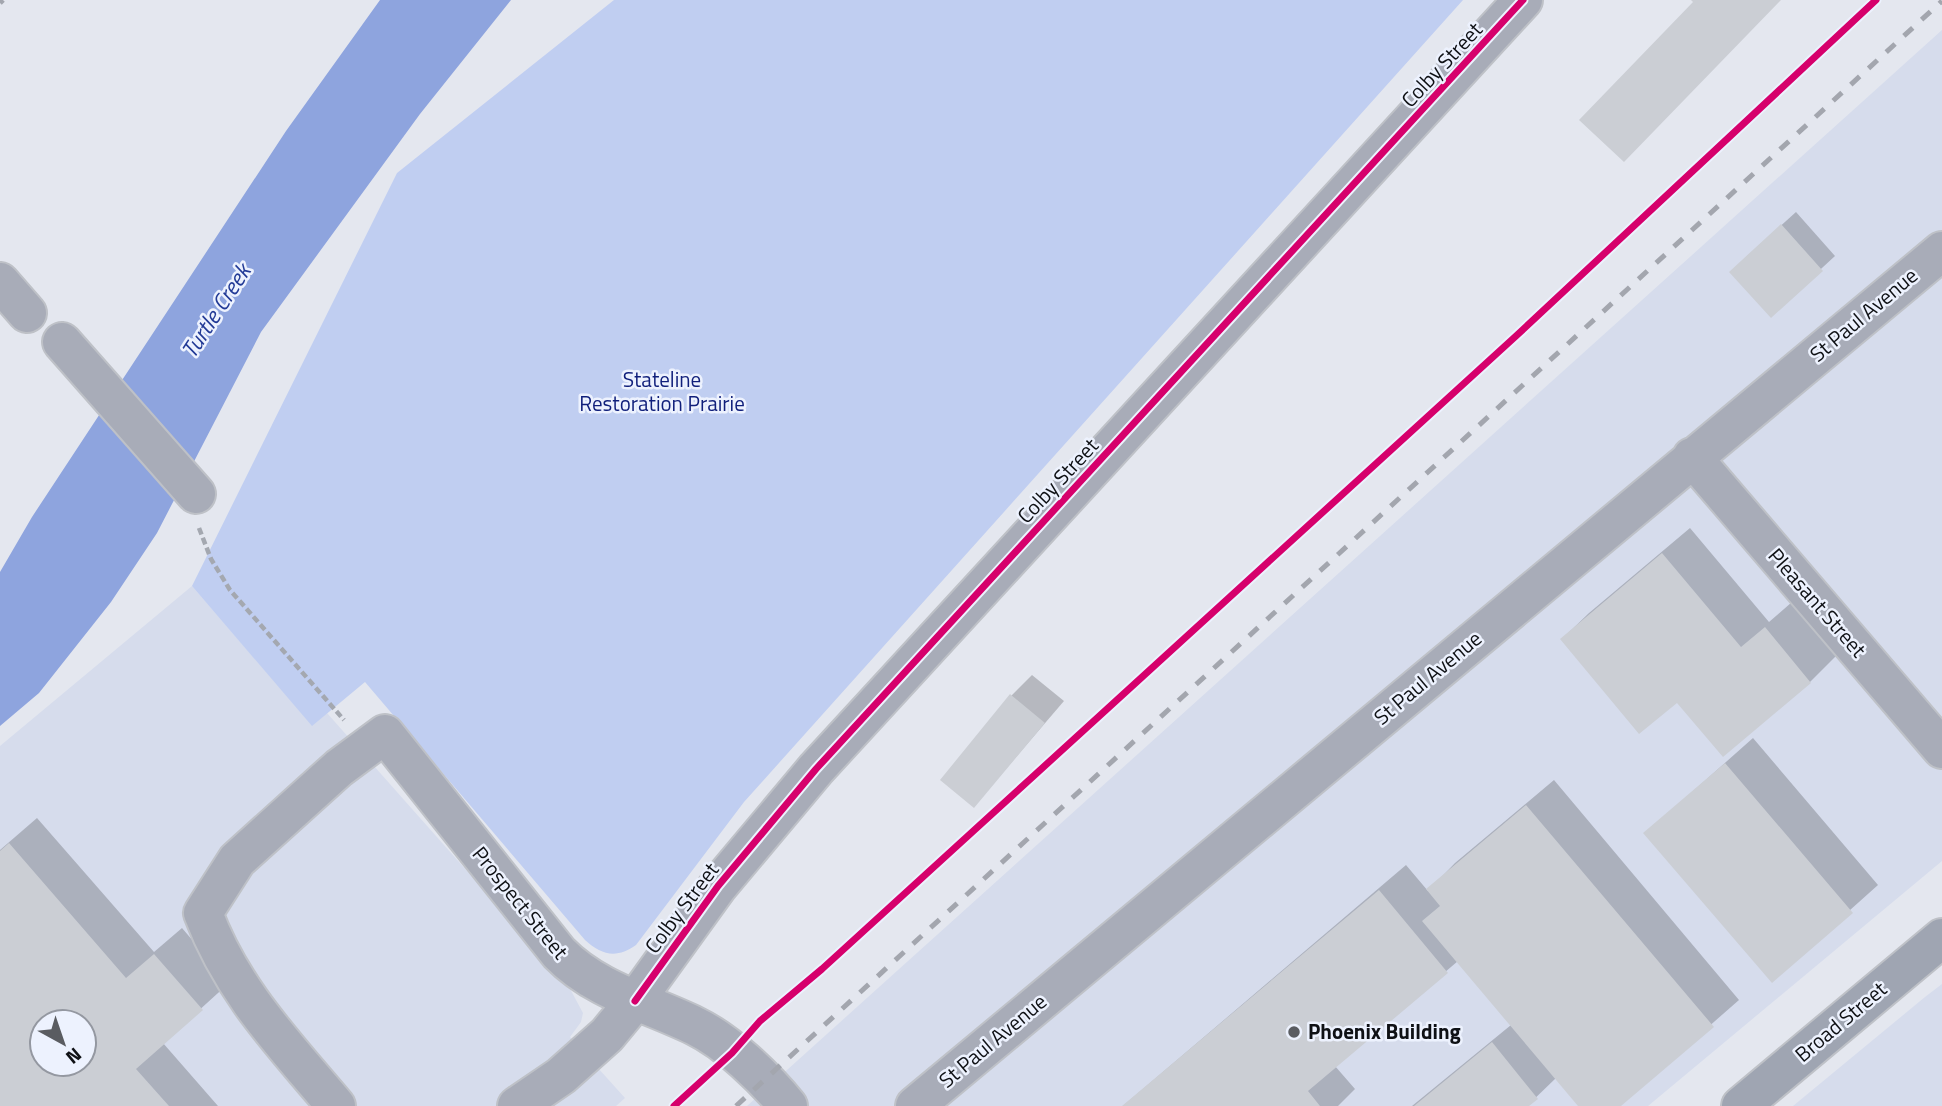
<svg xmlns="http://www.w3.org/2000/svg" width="1942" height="1106" font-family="'Titillium Web',sans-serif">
<rect width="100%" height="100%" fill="#e4e7ef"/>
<path fill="#d6dcec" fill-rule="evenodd" d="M1942 30V861L1648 1106H747Z
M192 586 312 725 327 713 568 985 583 1013 581 1022 570 1037 625 1098 616 1106H0V746ZM42 1022H84V1064H42Z
M1942 984V1106H1793L1925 997Z"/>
<path fill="#c0cef1" d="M614 0H1463L744 802 636 945C617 959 601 955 585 940L365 682 312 726 192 586 397 173Z"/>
<path fill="#8ea4de" d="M380 0H511L420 114 261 332 157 533 111 602 39 693 0 726V572L32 517 286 131Z"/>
<path fill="#0003" fill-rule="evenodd" d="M1796 212 1835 256 1771 315 1745 258Z
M1690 528 1769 622 1792 602 1837 655 1810 682 1723 755 1677 700 1562 639 1589 613Z
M1032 675 1064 701 974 806 1011 696Z
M1753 738 1878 885 1772 980 1646 833Z
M1554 780 1739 1000 1618 1106H1580L1556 1078 1527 1106H1412L1511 1025 1458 961 1335 1066 1355 1089 1338 1106H1123L1406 865 1428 891 1455 863Z
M37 818 154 952 182 928 229 983 163 1043 218 1106H0V850ZM42 1022H84V1064H42Z"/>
<path fill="#cbced4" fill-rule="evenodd" d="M1691 0H1781L1624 162 1579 120 1693 2Z
M1781 224 1823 271 1771 318 1729 272Z
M1662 553 1741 647 1765 627 1811 683 1723 757 1677 703 1639 734 1560 639Z
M1010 694 1045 723 974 808 940 780Z
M1725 763 1853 913 1772 983 1643 833Z
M1526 805 1714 1027 1621 1106H1578L1422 921 1440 906 1426 889Z
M9 843 126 978 154 954 203 1010 136 1069 169 1106H0V851ZM42 1022H84V1064H42Z
M1379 890 1448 973 1308 1091 1320 1106H1122Z
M1492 1042 1538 1099 1529 1106H1414Z"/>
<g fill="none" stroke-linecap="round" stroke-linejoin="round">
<defs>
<path id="minor" d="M0 282 27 313
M62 342 196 494
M1692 457 1942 749
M336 1106C284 1044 232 991 203 913L237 860 339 768 385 734 559 953C596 991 648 1003 695 1026 728 1042 765 1078 788 1106
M517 1106 561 1076 607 1035 635 1001 718 886 816 769 1523 0
M915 1106 1942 251"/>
<path id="major" d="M1741 1106 1942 938"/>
</defs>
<use href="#minor" stroke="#bec1c7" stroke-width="42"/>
<use href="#major" stroke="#bec1c7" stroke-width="42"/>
<path stroke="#a4a8b0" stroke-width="4.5" stroke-dasharray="7 3.5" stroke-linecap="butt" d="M199 528 211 559 230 590 344 720"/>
<use href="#minor" stroke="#a8acb8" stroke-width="38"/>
<use href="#major" stroke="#9fa5b2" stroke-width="38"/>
<path stroke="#a3a6ae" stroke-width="5" stroke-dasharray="12 12" stroke-linecap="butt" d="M0 3 3 0
M736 1106 1942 1"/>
<defs>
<path id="cycleway" d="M635 1001 718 886 816 769 1523 0
M674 1106 732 1053 760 1021 822 969 1516 336 1876 0"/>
</defs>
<use href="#cycleway" stroke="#edf2fe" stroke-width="11"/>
<use href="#cycleway" stroke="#d6006c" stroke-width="7"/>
</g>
<circle fill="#5a5c61" stroke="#edf2fe" stroke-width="2.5" cx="1294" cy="1032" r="7"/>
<g text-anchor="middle" stroke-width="5" stroke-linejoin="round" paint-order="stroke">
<g font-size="21" fill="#0f1115" stroke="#edf2fe">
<text transform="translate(1442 65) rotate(-47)" y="7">Colby Street</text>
<text transform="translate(1864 315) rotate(-40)" y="7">St Paul Avenue</text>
<text transform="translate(1058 481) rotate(-47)" y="7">Colby Street</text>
<text transform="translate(1817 603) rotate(49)" y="7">Pleasant Street</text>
<text transform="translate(1428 678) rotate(-40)" y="7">St Paul Avenue</text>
<text transform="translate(520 903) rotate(51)" y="7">Prospect Street</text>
<text transform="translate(682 908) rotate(-53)" y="7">Colby Street</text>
<text transform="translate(1841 1022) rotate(-40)" y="7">Broad Street</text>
<text transform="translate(993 1041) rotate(-40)" y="7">St Paul Avenue</text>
</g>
<g font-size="21" fill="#101f7b" stroke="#edf2fe">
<text x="662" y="387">Stateline<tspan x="662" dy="24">Restoration Prairie</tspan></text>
</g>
<g font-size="21" font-weight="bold" fill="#0f1115" stroke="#edf2fe" text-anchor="start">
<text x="1308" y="1039">Phoenix Building</text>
</g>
<g font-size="23" font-style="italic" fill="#223a96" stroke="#edf2fe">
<text transform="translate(216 311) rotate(-57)" y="8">Turtle Creek</text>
</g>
</g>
<g transform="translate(63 1043) rotate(140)"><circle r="33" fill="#edf2fe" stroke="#9498a1" stroke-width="2"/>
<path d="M0-5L12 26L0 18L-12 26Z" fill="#5a5c61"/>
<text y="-10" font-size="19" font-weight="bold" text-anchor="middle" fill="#0f1115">N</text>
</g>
</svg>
